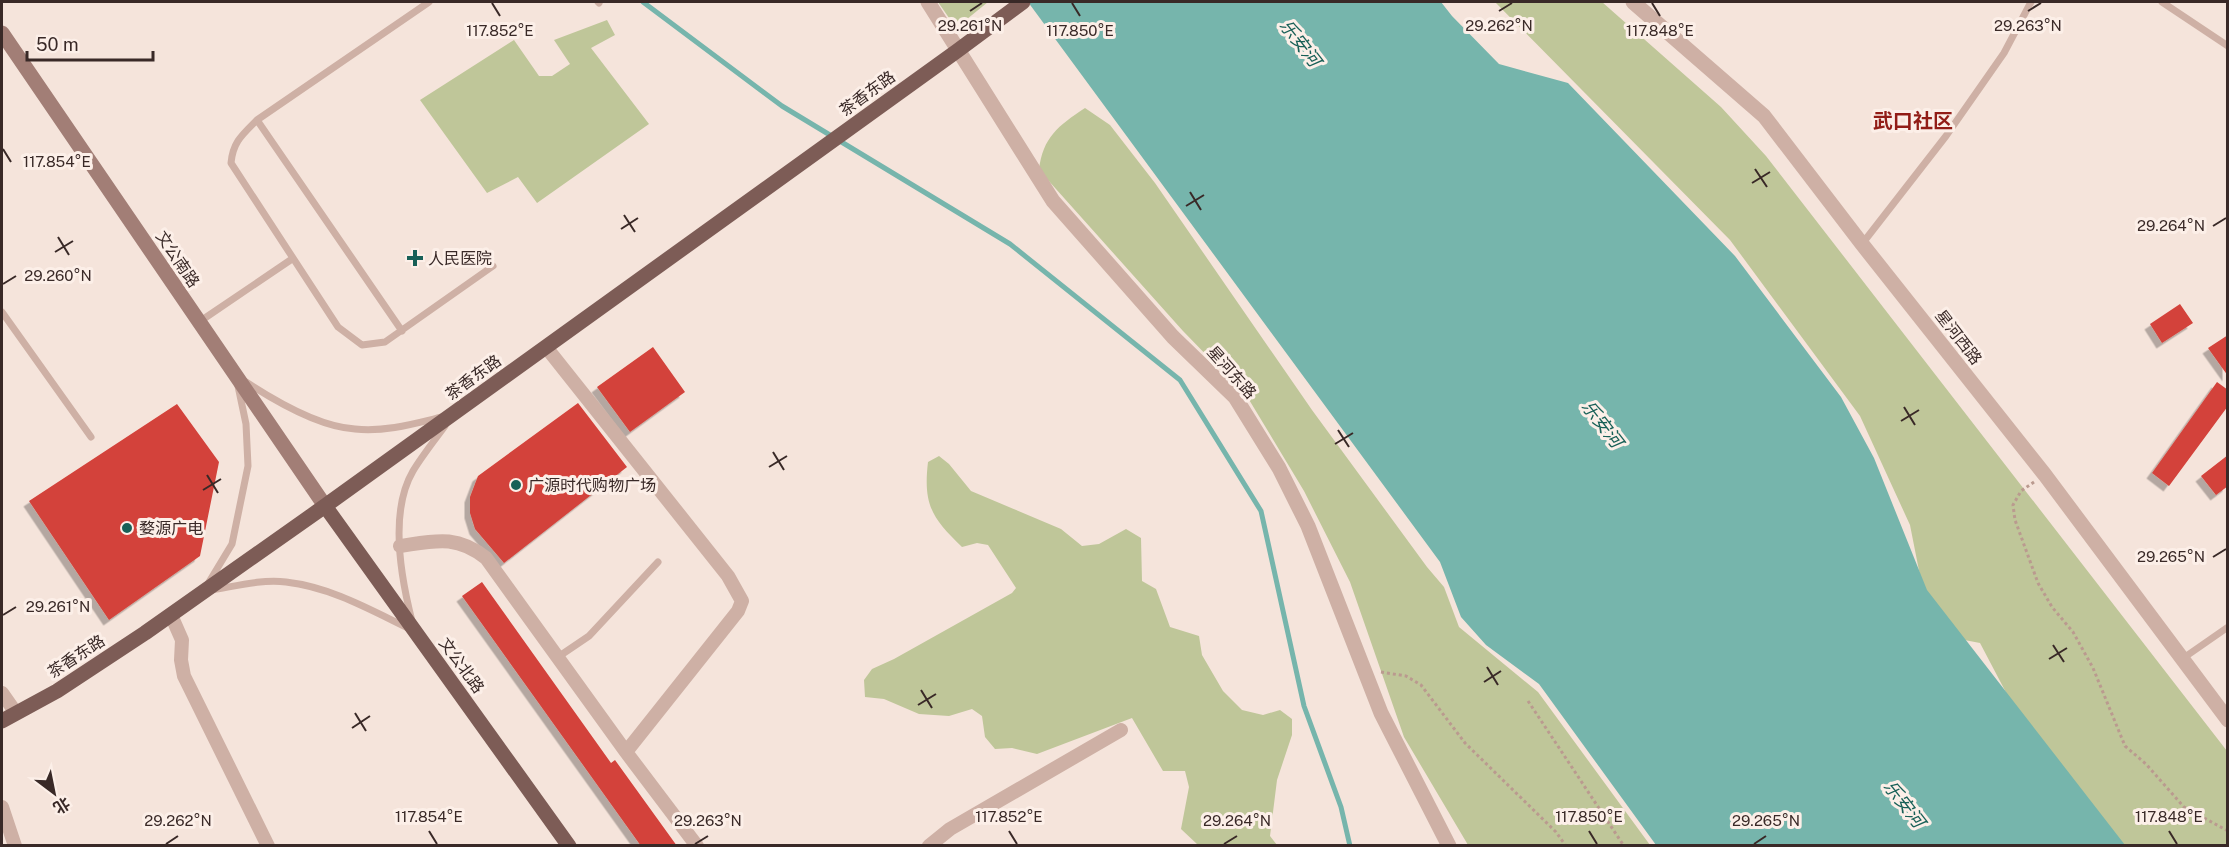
<svg xmlns="http://www.w3.org/2000/svg" width="2229" height="847" font-family="'Public Sans','Noto Sans SC',sans-serif">
<defs>
<filter id="shadow"><feDropShadow dx="-5.5" dy="5.5" stdDeviation="0" flood-color="#0004"/></filter>
</defs>
<rect width="100%" height="100%" fill="#f5e4db"/>
<path fill="#bfc699" d="M938 2H988L956 28Z
M1495 2H1602L1721 107 1766 156 2227 751V845H2114L2031 740 1980 643 1954 638 1925 601 1910 525 1860 416 1730 240Z
M607 20 615 35 591 48 649 124 537 203 518 177 487 193 420 100 514 40 539 76H552L570 64 554 40Z
M1085 108 1110 125 1155 183 1312 410 1427 567 1444 587 1459 627 1538 692 1650 845H1468L1404 737 1350 582 1304 491 1248 398 1183 331 1039 170C1043 137 1058 126 1085 108Z
M939 456 949 464 971 491 1061 529 1082 546 1099 544 1126 529 1141 538 1142 581 1156 589 1170 627 1199 636 1202 655 1223 691 1242 710 1263 715 1280 710 1292 719V735L1277 780 1270 836 1277 845H1198L1181 829 1189 787 1185 771H1163L1132 718 1037 754 1012 748 995 749 985 737 982 716 972 709 949 716 919 714 884 699 865 697 864 680 872 669 894 659 1012 593 1016 588 988 545 977 543 962 547C932 518 923 505 928 462Z"/>
<path fill="#76b5ac" d="M1028 2H1441L1452 16 1499 64 1568 83 1735 256 1841 397 1874 458 1927 590 2125 845H1656L1539 684 1486 645 1461 617 1440 562Z"/>
<g fill="none" stroke-linecap="round" stroke-linejoin="round">
<path stroke="#76b5ac" stroke-width="5" d="M643 2 782 106 1010 244 1180 380 1261 511 1304 706 1341 807 1350 846"/>
</g>
<path fill="#d3423a" filter="url(#shadow)" d="M2180 304 2193 323 2162 343 2150 324Z
M2228 335V376L2208 348Z
M653 347 685 392 630 432 597 387Z
M2217 382 2228 390V406L2169 486 2152 473Z
M578 403 627 467 504 563 475 529 470 513V497L478 476Z
M177 404 219 462 200 556 109 620 29 501Z
M2228 455V486L2216 495 2201 476Z
M482 582 611 763 615 760 677 846H641L462 596Z"/>
<g fill="none" stroke-linecap="round" stroke-linejoin="round">
<path stroke="#ba9a8f" stroke-width="3" stroke-dasharray="3 3" stroke-linecap="butt" d="M2034 482 2021 491 2013 505 2015 520 2038 583 2052 607 2073 632 2093 668 2125 746 2146 764 2184 807 2228 831
M1381 672 1406 676 1421 685 1465 743 1556 832 1566 846
M1528 701 1624 846"/>
<path stroke="#ceb0a5" stroke-width="7" d="M429 2 257 120C242 135 233 142 231 163L338 327 362 345 385 342 493 266
M598 2 599 3
M2162 2 2228 46
M257 120 402 331
M1862 244 1946 136 2004 53 2031 2
M2 312 91 437
M199 322 292 259
M246 382C275 401 320 427 355 429 385 432 413 424 442 417
M209 582 232 544 248 466 246 424 238 386
M212 590C236 586 262 579 286 582 330 587 369 609 408 628
M412 621C401 578 389 512 413 471 422 456 434 441 445 426
M558 657 589 636 658 562
M2182 659 2228 627"/>
<path stroke="#ceb0a5" stroke-width="14" d="M546 347 728 576 742 601 738 611 626 752
M400 546C434 541 456 534 486 558L626 752 697 846
M171 615 182 640 181 660 184 676 268 846
M2 693 16 713
M2 807 15 846
M929 846 950 829 1121 730"/>
<path stroke="#ceb0a5" stroke-width="15" d="M928 2 1053 201 1173 337 1235 397 1279 468 1308 526 1381 713 1449 846
M1633 2 1764 116 1862 244 2045 475 2228 720"/>
<path stroke="#a27e76" stroke-width="15" d="M2 33 325 506"/>
<path stroke="#7d5c56" stroke-width="15" d="M325 506 569 846
M2 721 57 691 145 633 325 506 957 51 1023 2"/>
</g>
<path fill="none" stroke="#392927" stroke-width="2" d="M492 3 500 16M1072 3 1080 16M1652 3 1660 16M970 11 982 3M1499 11 1512 3M2028 11 2041 3M3 149 11 162M1755 169 1767 187M1752 183 1770 172M1190 192 1201 210M1186 206 1204 195M624 215 635 232M2213 226 2226 218M621 229 638 218M58 237 69 255M55 252 73 241M3 284 16 276M1904 407 1915 425M1901 421 1919 410M1338 430 1349 447M1335 444 1353 433M773 452 784 470M769 467 787 456M207 475 218 493M203 490 221 479M2213 557 2226 549M3 615 16 607M2053 645 2064 662M2049 659 2067 648M1487 667 1498 685M1484 682 1501 671M921 690 932 708M918 705 936 694M355 713 366 731M352 728 370 716M429 831 437 844M1009 831 1017 844M1589 831 1597 844M2169 831 2177 844M166 844 178 836M695 844 708 836M1224 844 1237 836M1754 844 1766 836"/>
<g fill="#186057" stroke="#fcefe8" stroke-width="2">
<path d="M412 249h6v6h6v6h-6v6h-6v-6h-6v-6h6z"/>
<circle cx="516" cy="485" r="6"/>
<circle cx="127" cy="528" r="6"/>
</g>
<g text-anchor="middle" stroke-width="6" stroke-linejoin="round" paint-order="stroke">
<g font-size="16" fill="#392927" stroke="#fcefe8">
<text transform="translate(867 93) rotate(-36)" y="6">茶香东路</text>
<text transform="translate(178 259) rotate(56)" y="6">文公南路</text>
<text transform="translate(1959 337) rotate(52)" y="6">星河西路</text>
<text transform="translate(1232 372) rotate(48)" y="6">星河东路</text>
<text transform="translate(473 377) rotate(-36)" y="6">茶香东路</text>
<text transform="translate(76 656) rotate(-33)" y="6">茶香东路</text>
<text transform="translate(462 665) rotate(54)" y="6">文公北路</text>
</g>
<g font-size="16" fill="#392927" stroke="#fcefe8" text-anchor="start">
<text x="428" y="264">人民医院</text>
<text x="528" y="491">广源时代购物广场</text>
<text x="139" y="534">婺源广电</text>
</g>
<g font-size="18" font-style="italic" fill="#186057" stroke="#fcefe8">
<text transform="translate(1300 43) rotate(52)" y="6">乐安河</text>
<text transform="translate(1602 424) rotate(52)" y="6">乐安河</text>
<text transform="translate(1904 804) rotate(52)" y="6">乐安河</text>
</g>
<g font-size="20" font-weight="bold" fill="#921d17" stroke="#fcefe8">
<text x="1913" y="128">武口社区</text>
</g>
</g>
<g font-size="15" text-anchor="middle" fill="#392927" stroke="#fcefe8" stroke-width="6" stroke-linejoin="round" paint-order="stroke">
<text x="1499" y="31">29.262°N</text>
<text x="2028" y="31">29.263°N</text>
<text x="970" y="31">29.261°N</text>
<text x="500" y="36">117.852°E</text>
<text x="1080" y="36">117.850°E</text>
<text x="1660" y="36">117.848°E</text>
<text x="57" y="167">117.854°E</text>
<text x="2171" y="231">29.264°N</text>
<text x="58" y="281">29.260°N</text>
<text x="2171" y="562">29.265°N</text>
<text x="58" y="612">29.261°N</text>
<text x="429" y="822">117.854°E</text>
<text x="1009" y="822">117.852°E</text>
<text x="1589" y="822">117.850°E</text>
<text x="2169" y="822">117.848°E</text>
<text x="178" y="826">29.262°N</text>
<text x="708" y="826">29.263°N</text>
<text x="1237" y="826">29.264°N</text>
<text x="1766" y="826">29.265°N</text>
</g>
<rect width="2229" height="847" fill="none" stroke="#392927" stroke-width="6"/>
<g transform="translate(54 793) rotate(148)" stroke="#fcefe8" stroke-width="4.5" paint-order="stroke">
<path d="M0-4.5L10 22L0 15L-10 22Z" fill="#392927"/>
<text y="-9" font-size="16" font-weight="bold" text-anchor="middle" fill="#392927">北</text>
</g>
<path d="M27 51v9h126v-9" fill="none" stroke="#392927" stroke-width="3"/>
<text x="36" y="51" font-size="18" fill="#392927" stroke="#fcefe8" stroke-width="4.5" paint-order="stroke">50 m</text>
</svg>
